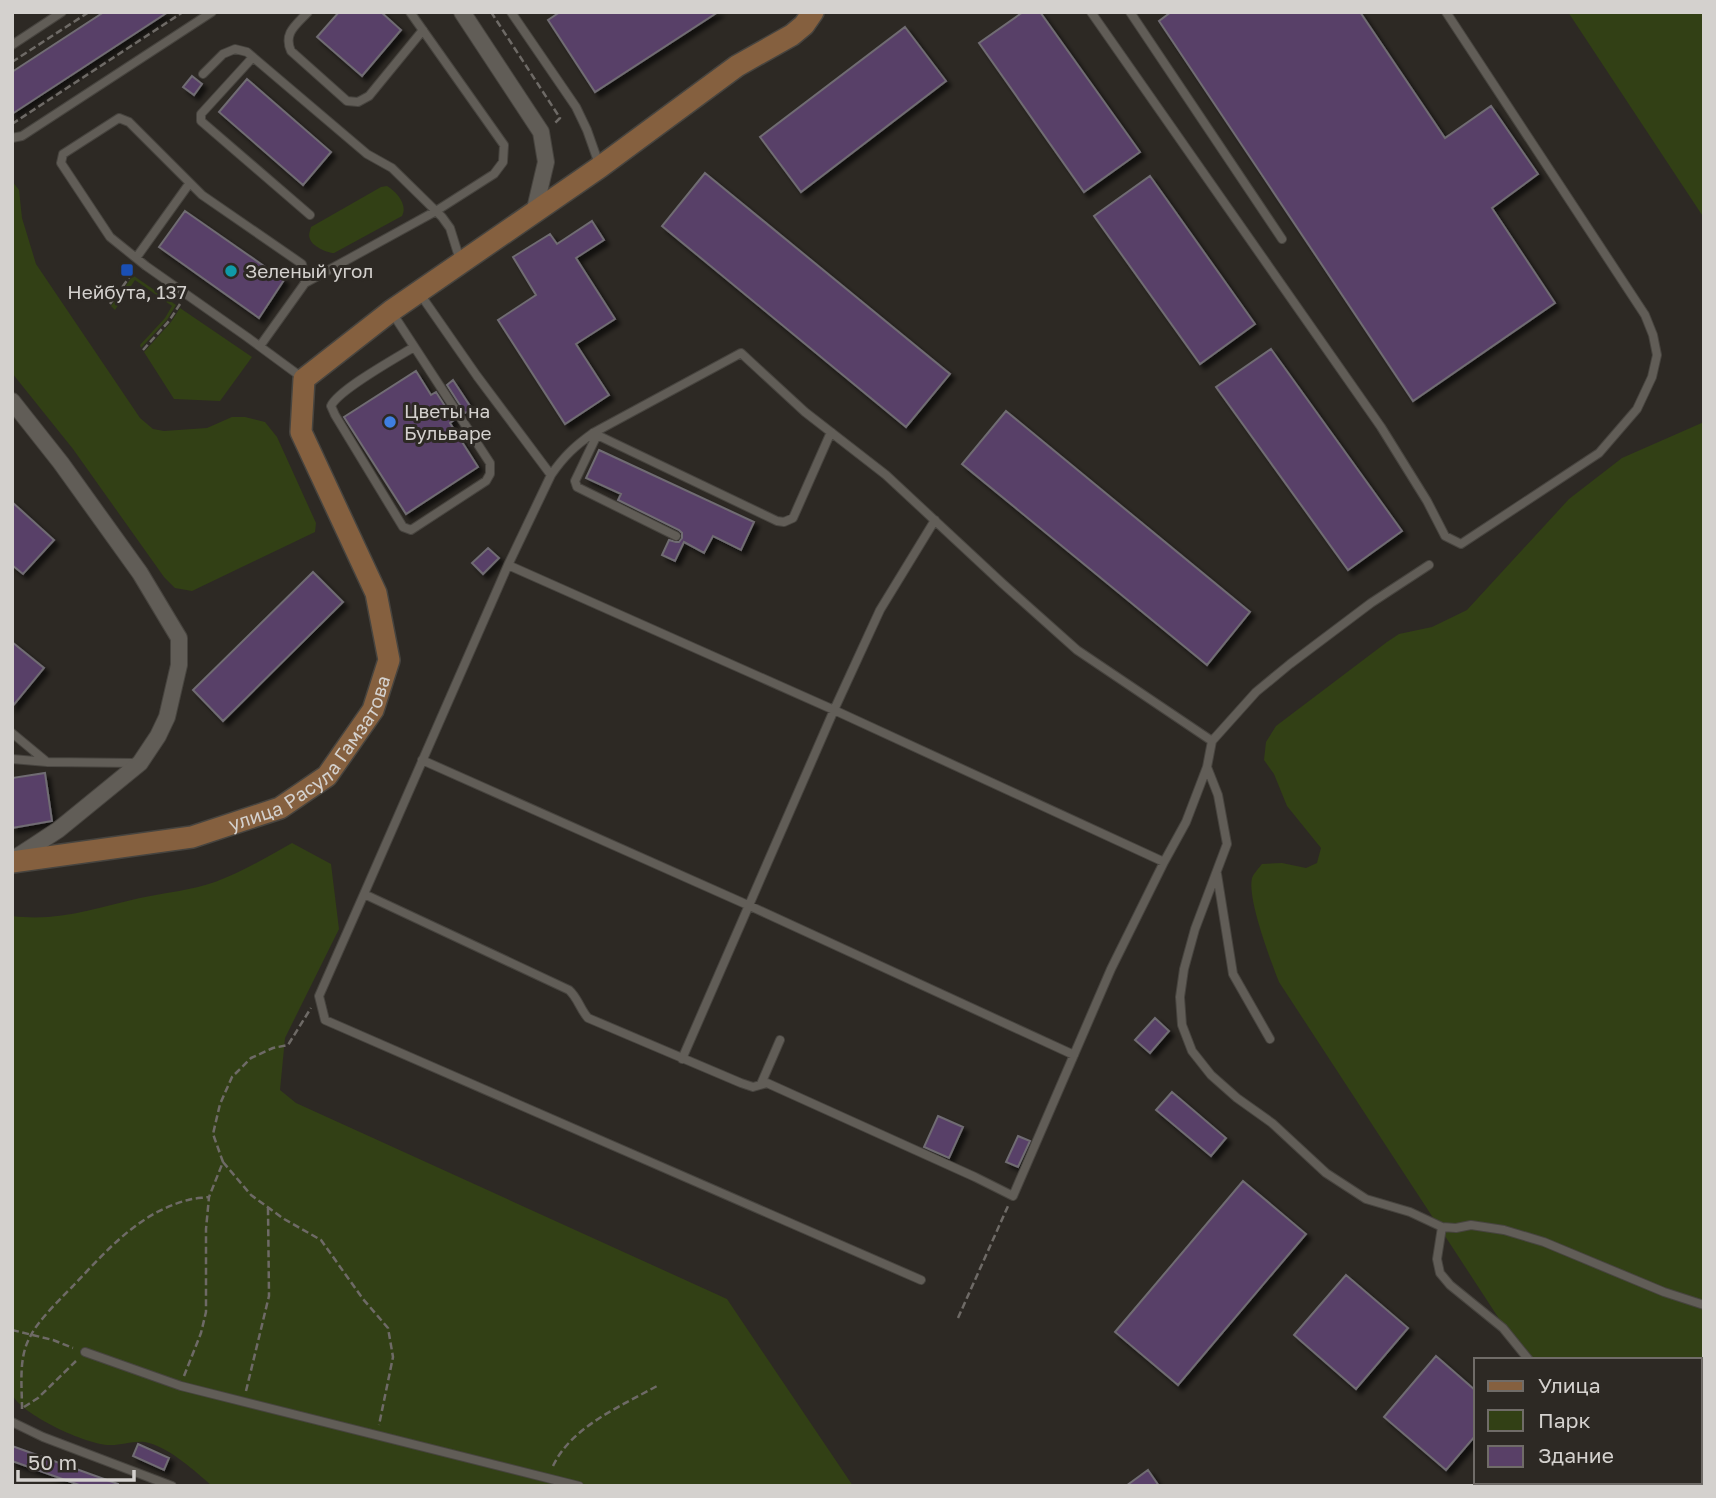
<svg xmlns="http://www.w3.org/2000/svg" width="1716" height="1498" font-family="'Golos Text',sans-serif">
<defs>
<filter id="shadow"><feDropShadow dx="4.5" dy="4.5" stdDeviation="2" flood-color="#0009"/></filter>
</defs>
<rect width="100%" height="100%" fill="#2d2924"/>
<path fill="#324015" d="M1568 12H1704V218Z
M12 181 19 190 22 218 36 264 140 418 153 429 164 431 207 428 232 417H245L265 422 277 437 316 523 315 532 192 591 175 588 164 577 73 449 12 373Z
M387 186C397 192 408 205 402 216L334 253C327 253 312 246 310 239 308 235 310 231 311 227L381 187Z
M134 276 176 305 167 320 141 348 140 345 165 318 172 306 135 280 115 310 111 306 132 277Z
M180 308 252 357 220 401 174 399 144 352 171 322Z
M1704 422V1393L1700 1404V1360H1526L1279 982C1271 961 1247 899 1252 878 1254 873 1259 868 1262 864L1282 863 1306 868 1317 863 1321 848 1287 806 1274 774 1264 760 1266 742 1276 726 1387 642 1399 634 1432 627 1467 610 1569 499 1622 458Z
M292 843 331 864 339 929 285 1038 280 1090 296 1103 727 1299 853 1486H212C195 1471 171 1449 149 1443 138 1439 123 1445 111 1445 89 1446 21 1415 12 1394V916C59 922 96 908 140 898 164 893 192 890 215 882 242 872 267 857 292 843Z
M1590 1482H1675L1674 1486H1590Z"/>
<path fill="#594067" stroke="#706c73" stroke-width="2" filter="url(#shadow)" d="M104 12H168L12 114V72Z
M339 12H381L401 30 362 76 317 37Z
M560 12H718L595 92 548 20Z
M1023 12H1040L1140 152 1084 192 979 43Z
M1171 12H1360L1445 138 1491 106 1538 174 1492 208 1555 303 1413 401 1159 21Z
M905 27 946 81 801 192 760 137Z
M192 76 202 84 194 95 183 87Z
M247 79 331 152 303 185 219 112Z
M705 173 950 374 906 427 662 226Z
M1150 176 1255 324 1200 364 1094 216Z
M185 211 284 280 259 318 159 247Z
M592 221 604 240 576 258 615 319 576 344 609 395 565 424 498 320 536 295 513 257 550 234 557 244Z
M1271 349 1402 531 1348 570 1216 387Z
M416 371 431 395 436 392 454 420 450 423 478 467 406 514 344 417Z
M453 380 472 409 465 413 447 385Z
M1006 411 1250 612 1207 665 962 464Z
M599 450 754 522 741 550 713 536 704 553 684 542 675 561 662 555 669 540 676 542H679L682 538V533L679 530 618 500 621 494 586 478Z
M12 502 54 540 23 574 12 565Z
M488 548 499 558 483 574 472 563Z
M313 572 343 602 223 721 193 690Z
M12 642 44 668 12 707Z
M45 773 52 821 12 828V778Z
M1155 1018 1169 1031 1150 1053 1135 1040Z
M1172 1092 1226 1138 1211 1156 1156 1110Z
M938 1116 963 1127 949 1158 924 1147Z
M1018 1136 1030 1141 1018 1167 1006 1162Z
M1243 1181 1306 1234 1178 1385 1115 1332Z
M1346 1275 1408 1328 1356 1389 1294 1335Z
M1436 1356 1476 1391V1435L1446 1470 1384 1417Z
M138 1444 169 1458 164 1470 133 1456Z
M12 1446 118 1484V1486H82L12 1461Z
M1148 1470 1159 1486H1126Z"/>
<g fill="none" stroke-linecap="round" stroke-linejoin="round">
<defs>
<path id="lane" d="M308 12C296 25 283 33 291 51L347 101 358 102 369 96 423 30
M511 12 576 107 587 130 599 164
M1091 12 1381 427 1427 501 1445 536 1461 544 1599 453 1637 409 1652 377 1657 355 1653 335 1645 315 1446 12
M1130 12 1282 239
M12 45 62 12
M253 57 201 114V121L310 215
M203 74 223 54 235 49 247 52 367 154 392 168 442 217 450 228 460 260
M12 138 22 136 212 12
M136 258 189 184
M305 283 436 211 494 174 503 162 504 145 410 12
M420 294 477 376 551 475 508 565 364 894 569 990C578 998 580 1009 588 1018L741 1083 753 1087 767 1083 975 1177 1013 1196 1111 969 1164 862 1186 822 1207 767 1212 741 1256 692 1290 664 1371 603 1429 565
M391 311 490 463V474L486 481 411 530 403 527 335 415 331 406C338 390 396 358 414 347
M260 346 305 283 302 264 202 195 129 122 119 118 63 154 61 163 110 237 146 266 247 337 304 379
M593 433 777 521 784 522 793 518 831 432
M597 435 575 481 577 487 676 536
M551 475C564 456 575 446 593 433L741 353 805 412 886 475 1002 583 1077 650 1212 741
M508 565 834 710 1164 862
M12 733 47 762
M12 759 47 762 137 763
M422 760 750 906 1074 1055
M1207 767 1218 795 1227 844 1195 929 1184 969 1180 997 1182 1025 1192 1051 1211 1075 1237 1098 1272 1123 1326 1173 1366 1199 1410 1212 1442 1227 1437 1259 1440 1273 1450 1285 1503 1328 1529 1360
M1217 874 1233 974 1270 1039
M364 894 319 996 325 1020 921 1280
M682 1059 834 710 880 610 935 520
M761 1084 780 1040
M1442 1227 1456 1228 1471 1225 1504 1230 1544 1242 1664 1292 1704 1305
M85 1352 181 1386 579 1486
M12 1422 43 1437 172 1486
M1611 1482 1613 1486"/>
<path id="street" d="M462 12 541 132 546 162 534 213
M12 401 61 463 140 573 179 638V665L167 717 158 736 140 763 58 830 12 860"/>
<g id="secondary">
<path id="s1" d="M12 862 192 837 280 808 327 776 373 710 389 660 376 593 301 432 304 379 391 311 600 167 737 66 792 35 804 25 813 12"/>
</g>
</defs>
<use href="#lane" stroke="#47443f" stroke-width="10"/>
<use href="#street" stroke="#47443f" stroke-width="18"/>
<use href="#secondary" stroke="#47443f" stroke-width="24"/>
<path stroke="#6e6a66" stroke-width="2.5" stroke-dasharray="7 3.5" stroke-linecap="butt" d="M491 12 560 118 555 123
M12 62 89 12
M12 124 183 12
M110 304 131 275 137 274
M143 350 169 321 180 304
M223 1162 251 1195 284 1219 321 1240 363 1299 388 1328 393 1357 379 1425
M958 1318 1008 1206
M12 1330 53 1340 73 1348
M184 1376 201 1333 206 1312V1229L209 1197 223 1162 213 1134 220 1104 232 1077 251 1058 273 1048 288 1045 311 1008
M246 1391 269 1296 268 1208
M24 1407 38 1398 76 1361
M22 1409C22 1384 18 1357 31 1335 38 1321 61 1298 73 1286 106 1251 140 1212 188 1200 194 1198 202 1198 209 1197
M553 1466C571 1427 621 1406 657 1386"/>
<use href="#lane" stroke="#615d57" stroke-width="8"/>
<use href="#street" stroke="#615d57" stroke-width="16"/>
<use href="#secondary" stroke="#85603f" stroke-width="21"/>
</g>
<rect fill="#1a4fb4" stroke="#2d2924" stroke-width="2.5" x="120" y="263" width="14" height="14" rx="3.5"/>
<circle fill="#0f9aa8" stroke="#2d2924" stroke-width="2.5" cx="231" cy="271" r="7"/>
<circle fill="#3f7fe0" stroke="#2d2924" stroke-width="2.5" cx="390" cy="422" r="7"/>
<g text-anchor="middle" stroke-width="6" stroke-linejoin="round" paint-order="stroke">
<g font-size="19" fill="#d4d1ce" stroke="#2d2924" text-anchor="start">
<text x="245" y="278">Зеленый угол</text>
<text x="127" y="299" text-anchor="middle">Нейбута, 137</text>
<text x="404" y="418">Цветы на<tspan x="404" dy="22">Бульваре</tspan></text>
</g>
<g font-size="19" fill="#d4d1ce" stroke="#2d2924">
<text dy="7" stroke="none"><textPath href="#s1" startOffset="334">улица Расула Гамзатова</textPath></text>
</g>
</g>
<rect width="1716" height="1498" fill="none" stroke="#d4d1ce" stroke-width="28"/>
<rect x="1474" y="1358" width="228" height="126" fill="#2d2924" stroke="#706c68" stroke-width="2"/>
<rect x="1488" y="1381" width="35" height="10" fill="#85603f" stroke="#706c68" stroke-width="2"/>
<text x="1538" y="1393" font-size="21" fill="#d4d1ce">Улица</text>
<rect x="1488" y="1410" width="35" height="21" fill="#324015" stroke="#706c68" stroke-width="2"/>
<text x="1538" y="1428" font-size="21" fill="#d4d1ce">Парк</text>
<rect x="1488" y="1446" width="35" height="21" fill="#594067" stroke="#706c68" stroke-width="2"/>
<text x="1538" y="1463" font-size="21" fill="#d4d1ce">Здание</text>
<path d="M18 1470v10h116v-10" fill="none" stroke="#d4d1ce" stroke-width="3.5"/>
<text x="28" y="1470" font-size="21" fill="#d4d1ce" stroke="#2d2924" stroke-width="5" paint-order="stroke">50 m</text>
</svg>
